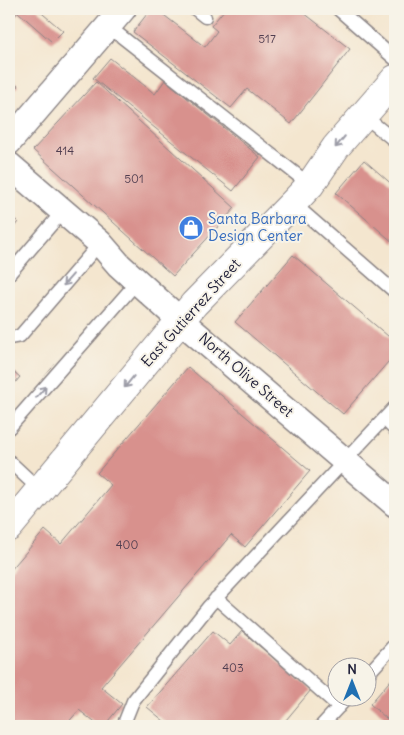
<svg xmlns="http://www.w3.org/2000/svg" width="404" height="735" font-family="Delius,sans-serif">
<rect width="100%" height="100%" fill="#f7f3e8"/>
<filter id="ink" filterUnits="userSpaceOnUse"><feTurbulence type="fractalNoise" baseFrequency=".02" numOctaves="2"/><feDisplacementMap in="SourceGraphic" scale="10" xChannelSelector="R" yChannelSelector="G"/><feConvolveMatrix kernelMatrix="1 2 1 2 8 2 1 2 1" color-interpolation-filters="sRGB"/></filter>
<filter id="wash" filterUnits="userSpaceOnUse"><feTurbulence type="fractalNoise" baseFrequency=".0096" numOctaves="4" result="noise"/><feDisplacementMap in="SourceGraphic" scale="20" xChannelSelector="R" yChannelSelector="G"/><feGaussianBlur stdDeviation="1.12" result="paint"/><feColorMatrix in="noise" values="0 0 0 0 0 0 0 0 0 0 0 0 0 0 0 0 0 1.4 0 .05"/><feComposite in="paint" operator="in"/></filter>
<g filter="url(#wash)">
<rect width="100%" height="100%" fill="#f4e6cf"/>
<g id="blocks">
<path fill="#d8918d" d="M12 9H37L63 31 52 42 18 12 9 23V12Z
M151 9H156L205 47 217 31 211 26 225 9H299L350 49 291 124 247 89 231 108 133 32Z
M110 58 155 94 165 80 260 157 233 191 93 78Z
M9 78 18 86 9 96Z
M96 82 235 208 173 276 33 150Z
M364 160 395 187V244L336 193Z
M9 214 18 222 9 233Z
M293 255 395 342V354L343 414 235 322Z
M188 367 310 471 245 547 231 535 101 687 122 704 104 726H99L79 710 65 726H9V572L45 530 61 544 111 485 97 473Z
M9 368 20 377 9 390Z
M213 631 230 645 242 631 311 690 281 726H170L147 707Z
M395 675V726L370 704Z"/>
</g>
</g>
<g filter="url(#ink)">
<use href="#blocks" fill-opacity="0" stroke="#8b8485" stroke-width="1"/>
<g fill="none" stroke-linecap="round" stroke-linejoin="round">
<defs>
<path id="service" d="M195 9 205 17
M338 9 395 59
M108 26 310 185
M363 115 395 141
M293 203 395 292
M9 274 63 211
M9 338 20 336 100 243
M384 419 395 430
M9 428 137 282
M9 461 41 491
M216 598 339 707
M366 676 395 644
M123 726 133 701 209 606 395 407
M321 726 347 698"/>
<path id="minor" d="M9 142 123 9
M9 165 100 243 119 265 181 321 395 504"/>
<path id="tertiary" d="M9 527 194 304 293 203 310 185 336 147 395 79"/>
</defs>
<use href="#service" stroke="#8b8485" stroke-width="15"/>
<use href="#minor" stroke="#8b8485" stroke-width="28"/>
<use href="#tertiary" stroke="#8b8485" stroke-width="30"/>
<use href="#service" stroke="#fff" stroke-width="12"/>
<use href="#minor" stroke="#fff" stroke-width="25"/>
<use href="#tertiary" stroke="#fff" stroke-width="28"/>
</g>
<defs><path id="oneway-shaft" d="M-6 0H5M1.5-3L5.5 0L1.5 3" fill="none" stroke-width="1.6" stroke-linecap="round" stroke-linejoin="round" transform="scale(1.25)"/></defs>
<g stroke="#9c9ca7">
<use href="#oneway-shaft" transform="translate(340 142) rotate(130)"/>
<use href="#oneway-shaft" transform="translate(68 280) rotate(131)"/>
<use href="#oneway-shaft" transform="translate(129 382) rotate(129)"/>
<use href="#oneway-shaft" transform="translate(41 392) rotate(-49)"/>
</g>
</g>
<defs>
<symbol id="shop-disc" viewBox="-11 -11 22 22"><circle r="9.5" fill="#3f7fe0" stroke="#f7f3e8"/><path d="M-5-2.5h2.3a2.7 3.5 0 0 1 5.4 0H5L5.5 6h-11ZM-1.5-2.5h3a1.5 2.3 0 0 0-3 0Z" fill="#fff"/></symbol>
</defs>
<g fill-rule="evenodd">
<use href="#shop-disc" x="177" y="214" width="28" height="28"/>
</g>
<g text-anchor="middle" stroke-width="4" stroke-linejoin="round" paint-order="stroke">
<g font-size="12" fill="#503e50">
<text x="267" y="43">517</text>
<text x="65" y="155">414</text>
<text x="134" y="183">501</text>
<text x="127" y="549">400</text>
<text x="233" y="672">403</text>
</g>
<g font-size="15" fill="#366cbe" stroke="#f7f3e8" text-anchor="start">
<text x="208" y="224">Santa Barbara<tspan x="208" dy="17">Design Center</tspan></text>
</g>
<g font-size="15" fill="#22223b" stroke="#f7f3e8">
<text transform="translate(191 313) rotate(-48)" y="5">East Gutierrez Street</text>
<text transform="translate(246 375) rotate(41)" y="5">North Olive Street</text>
</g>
</g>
<rect width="404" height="735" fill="none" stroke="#f7f3e8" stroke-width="30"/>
<g transform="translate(352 682)"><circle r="24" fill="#f7f3e8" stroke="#a29fa3"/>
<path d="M0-4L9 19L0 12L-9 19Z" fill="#1f6fb2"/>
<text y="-8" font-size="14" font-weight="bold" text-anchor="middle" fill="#22223b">N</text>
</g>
</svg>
